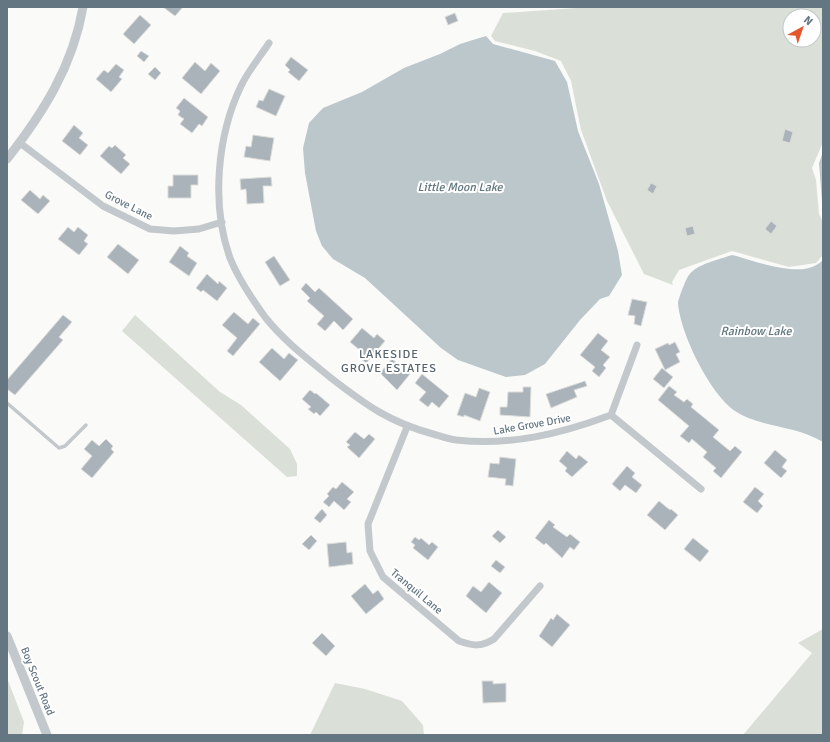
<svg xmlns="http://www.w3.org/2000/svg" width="830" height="742" font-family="Signika,sans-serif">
<rect width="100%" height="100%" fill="#fafaf8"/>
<path fill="#dadfd7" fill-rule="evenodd" d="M592 7H823V142L812 168 816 180 819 214 823 222V255L816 263 789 267 732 251 679 270 672 282 673 285 644 274 607 201 581 130 571 81 561 61 535 51 495 41 491 36 503 13ZM790 16H814V40H790Z
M135 315 220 392 241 405 290 449 297 464V476L287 477 122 331Z
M823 629V735H743L812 653 798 643Z
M7 678 24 722 22 735H7Z
M335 683 365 689 402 701 423 725 424 735H310Z"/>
<path fill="#bbc7cb" d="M486 36 493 44 555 61 567 82 578 131 599 184 618 251 622 275 609 296 600 299 580 320 545 364 525 375 506 377 458 360 441 348 365 278 333 259 322 246 316 231 305 173 303 148 309 123 323 108 362 92 404 68 440 54 460 44Z
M823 152V214L819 163Z
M732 255C757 261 803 281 823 260V442C796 425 761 428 735 411 710 394 680 333 678 303 678 300 686 278 689 275 696 264 721 259 732 255Z"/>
<path fill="#aab3b9" stroke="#dcdcda" d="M163 7H183L175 16Z
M455 13 458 21 448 25 445 17Z
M140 15 151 25 134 44 123 34Z
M141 51 149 56 144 62 137 56Z
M291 57 308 70 299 81 288 72 290 70 285 65Z
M195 62 205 71 211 63 220 71 201 94 182 78Z
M116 64 124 70 119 77 122 79 111 92 96 79 104 70 108 73Z
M155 67 161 73 155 80 148 74Z
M269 89 285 96 276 116 256 107 259 100 263 101Z
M184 98 208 117 202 126 199 124 192 133 180 124 184 119 178 115 180 111 176 108Z
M74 125 83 133 79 138 88 145 80 155 62 141Z
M785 129 793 132 790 143 782 141Z
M253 135 274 138 270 161 244 157 246 146 251 147Z
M115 145 126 155 123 158 130 164 121 174 100 156 109 146 112 148Z
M173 175H198V185H191V198H168V186H173Z
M271 177 272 186H263L264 203 247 204 246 189 241 190 240 179Z
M651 183 657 186 653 194 647 190Z
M30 190 40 199 43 195 50 201 38 214 21 200Z
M771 221 777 226 771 234 765 229Z
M693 226 695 234 687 236 685 228Z
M68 227 74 232 78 227 88 235 84 241 88 244 79 255 58 239Z
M118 244 139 260 128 274 107 257Z
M180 246 189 253 187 256 197 263 189 276 169 262Z
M274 256 290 280 280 286 265 262Z
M207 274 218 284 219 281 227 288 217 301 203 290 201 292 196 288Z
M306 283 315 292 319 288 353 319 343 330 334 321 325 331 317 324 324 316 307 301 310 298 301 289Z
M632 299 647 302 641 326 634 324 635 316 628 315Z
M234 312 248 324 253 318 260 324 233 356 227 351 237 338 222 325Z
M63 315 72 322 59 337 63 340 15 395 7 389V380Z
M362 328 374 338 377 334 385 341 366 363 358 356 362 352 350 342Z
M598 333 608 341 601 350 610 357 603 365 606 368 599 377 592 371 595 367 580 355Z
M675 342 680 352 676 354 680 362 665 370 655 349 668 343 669 345Z
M272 348 284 359 289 353 298 360 280 381 259 362Z
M392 359 410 374 397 390 380 373Z
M662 368 673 377 664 388 653 379Z
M422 374 449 396 439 408 432 402 428 407 419 400 426 392 415 383Z
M585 381 587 386 574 390 577 397 551 408 546 394Z
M669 386 677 392 674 395 684 402 687 399 693 404 691 407 719 430 713 437 730 451 735 446 742 452 721 478 713 471 716 468 703 457 707 452 692 439 689 443 680 436 689 426 658 400Z
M523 387H531L530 417 500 415V407H507L508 392H523Z
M479 388 490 392 480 421 464 415V417L457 415 465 393 476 397Z
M310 390 315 394 316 393 330 405 320 416 316 412 314 414 308 409 311 407 302 399Z
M355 432 364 439 369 434 375 439 359 458 347 447 350 445 346 442Z
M106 439 113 446 111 449 114 452 92 478 81 469 92 456 84 449 92 440 99 446Z
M775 450 787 460 782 467 787 471 781 478 764 463Z
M567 451 576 459 579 455 588 462 572 477 565 471 567 468 559 461Z
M500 457 516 459 513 486 505 485 506 479 488 477 490 463 499 464Z
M627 466 635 473 632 477 642 485 636 493 625 485 620 491 612 484Z
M342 482 354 492 347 499 351 502 344 510 334 501 329 507 323 502 329 496 327 494 333 487 336 489Z
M755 487 764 494 758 501 763 506 757 513 743 502Z
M659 501 670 510 671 509 678 515 665 530 647 515Z
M322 509 327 515 320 523 314 518Z
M549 520 555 525 553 527 567 537 570 534 580 542 574 550 570 547 562 558 546 543 544 545 535 538Z
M498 530 506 537 500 543 492 536Z
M311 535 317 541 309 550 302 544Z
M415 537 419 540 421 538 429 545 432 542 438 547 428 560 413 548 415 545 411 542Z
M693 538 709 551 700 562 684 549Z
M346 542 347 553 352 552 353 564 329 567 327 544Z
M496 560 505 567 500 573 491 566Z
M489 582 502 593 486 613 466 596 473 586 481 592Z
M365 584 373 594 378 590 384 599 366 614 351 596Z
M557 614 570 625 552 647 539 636 551 618 553 620Z
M322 633 335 646 326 656 312 643Z
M482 681H493V684L506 683V702L483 703Z"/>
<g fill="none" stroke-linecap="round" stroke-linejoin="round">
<path stroke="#c3c8cc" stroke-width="3.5" d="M7 403 59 448 65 446 86 425"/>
<path stroke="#c3c8cc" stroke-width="7" d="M269 43C260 57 248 71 241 86 217 136 211 205 230 258 238 278 252 299 265 317 284 341 308 359 331 378 366 405 389 422 433 434 440 436 448 439 456 440 511 446 560 434 611 415L637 345
M20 143 103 206 150 229 174 231 199 229 222 222
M611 415 701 489
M407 427 368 524 370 551 383 577 459 641C473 646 481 647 494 639L540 586"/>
<path stroke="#c3c8cc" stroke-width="9" d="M7 159C43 113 73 66 83 7
M7 636 47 735"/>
</g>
<g text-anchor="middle" stroke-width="4" stroke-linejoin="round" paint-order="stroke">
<g font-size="11" fill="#657683" stroke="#fff">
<text transform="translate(129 205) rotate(27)" y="4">Grove Lane</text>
<text transform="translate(532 424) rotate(-10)" y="4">Lake Grove Drive</text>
<text transform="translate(417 591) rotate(40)" y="4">Tranquil Lane</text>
<text transform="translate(38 681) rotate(68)" y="4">Boy Scout Road</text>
</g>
<g font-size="12" font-style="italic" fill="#60757c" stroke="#fff">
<text x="460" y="191">Little Moon Lake</text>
<text x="756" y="335">Rainbow Lake</text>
</g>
<g font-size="12" letter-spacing="1" fill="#57646e" stroke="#fff">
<text x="389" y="358">LAKESIDE<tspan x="389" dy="14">GROVE ESTATES</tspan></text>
</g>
</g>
<rect width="830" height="742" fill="none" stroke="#657683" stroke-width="16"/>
<g transform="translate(802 28) rotate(40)"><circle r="19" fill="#ffffff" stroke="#c1c8cd"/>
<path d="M0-3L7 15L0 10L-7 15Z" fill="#e4572e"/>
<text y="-6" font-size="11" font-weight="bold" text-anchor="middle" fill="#657683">N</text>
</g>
</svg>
